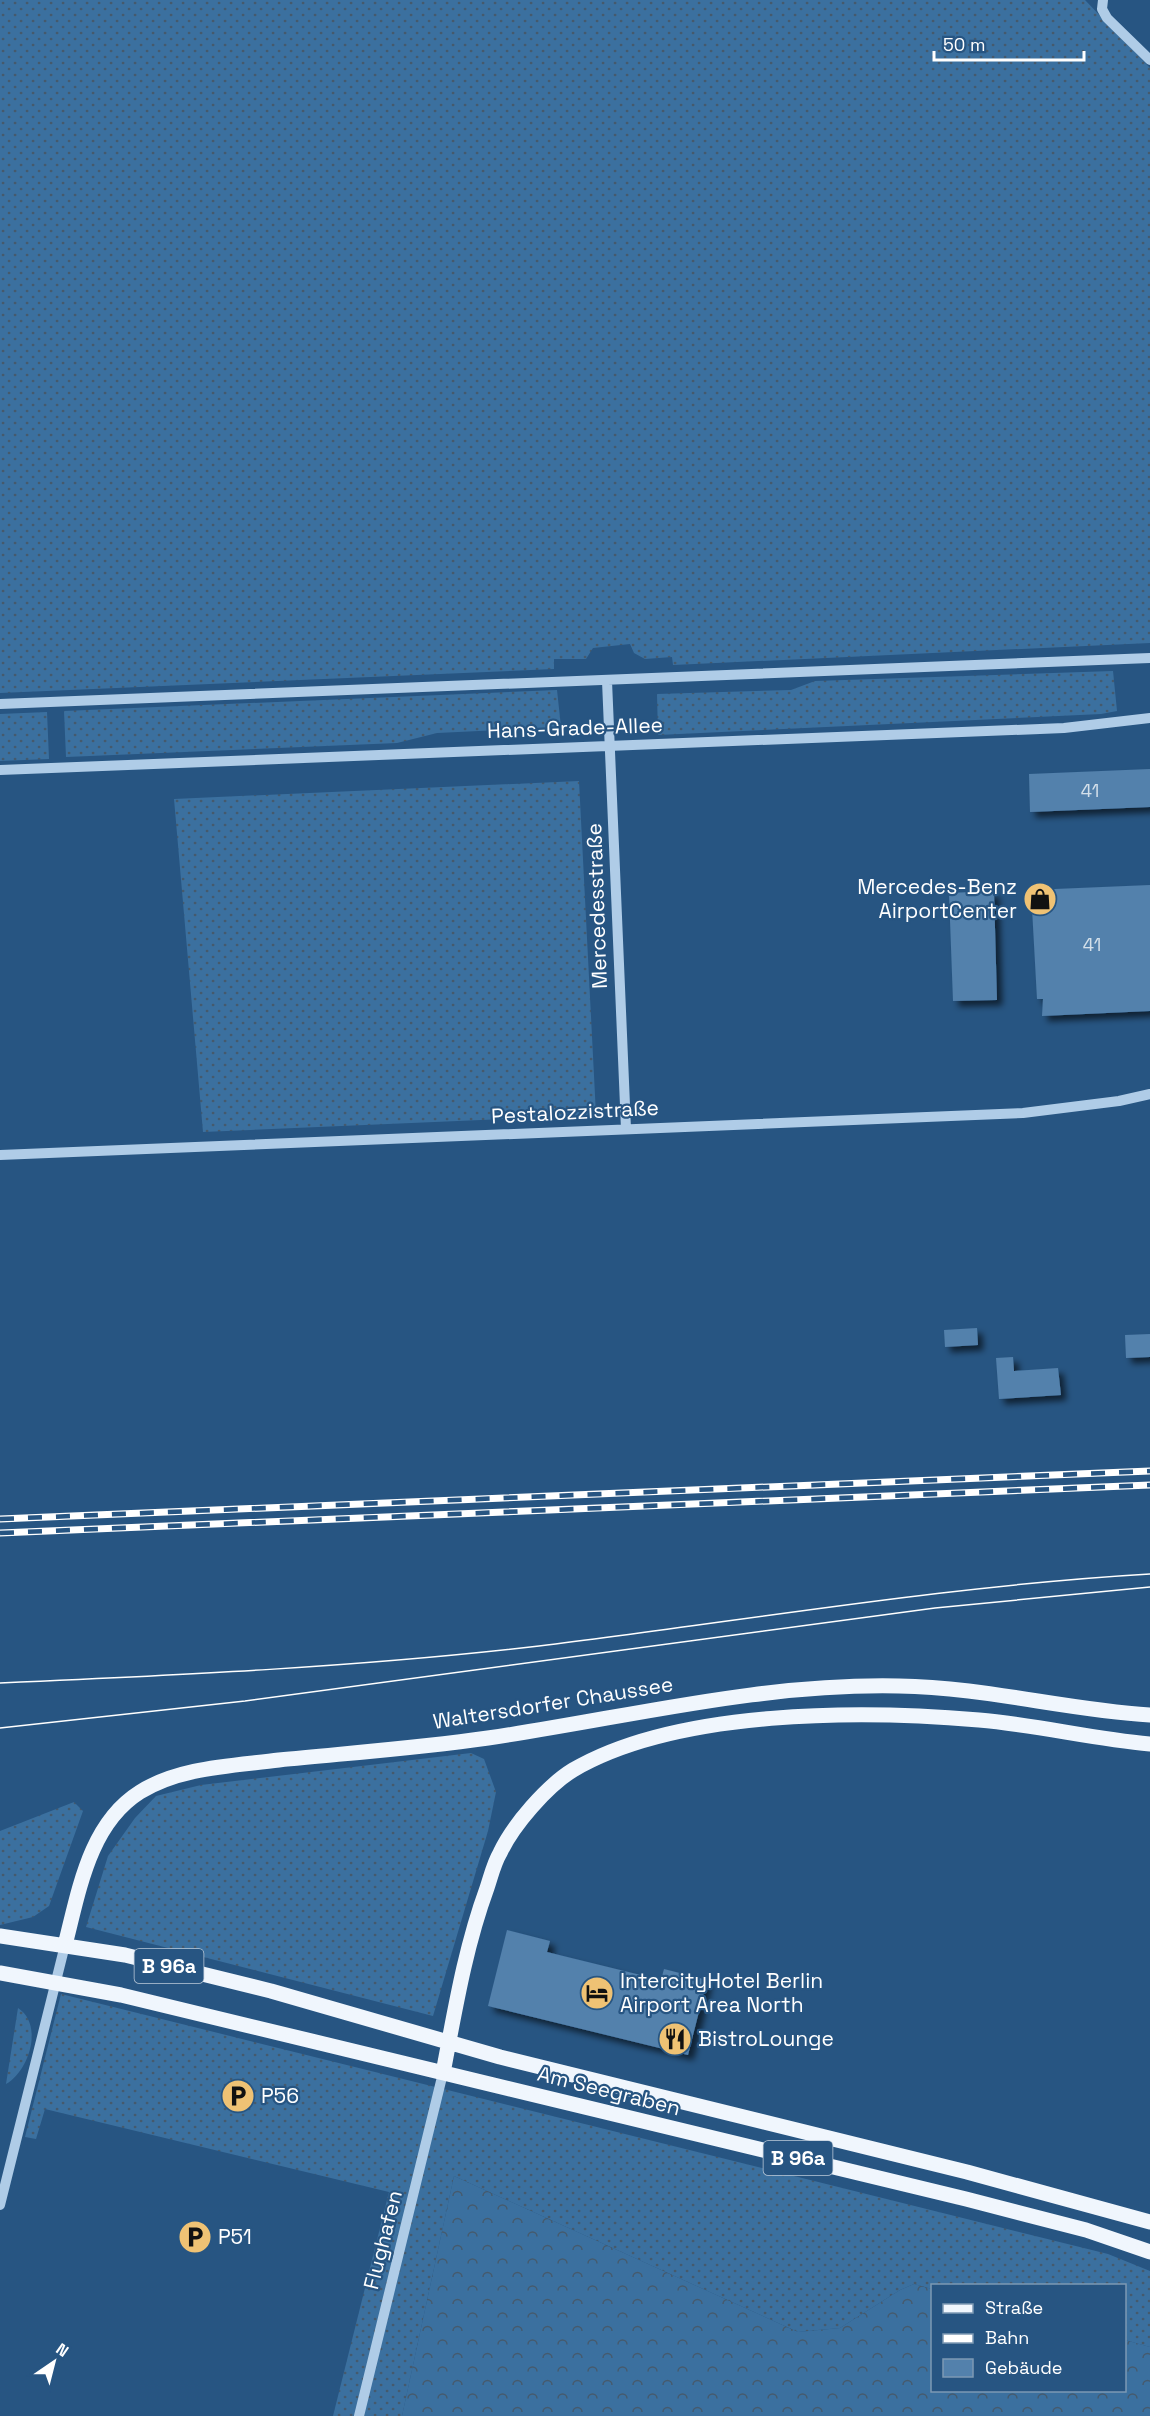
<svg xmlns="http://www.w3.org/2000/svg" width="1150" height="2416" font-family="'Space Grotesk',sans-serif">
<defs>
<pattern id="grass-dots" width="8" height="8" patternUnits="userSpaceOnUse" patternTransform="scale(1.5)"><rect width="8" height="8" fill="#3b709f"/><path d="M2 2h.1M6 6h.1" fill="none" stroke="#455a6d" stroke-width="1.8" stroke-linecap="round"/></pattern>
<pattern id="forest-crowns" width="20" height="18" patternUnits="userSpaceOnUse" patternTransform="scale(1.5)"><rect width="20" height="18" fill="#3b709f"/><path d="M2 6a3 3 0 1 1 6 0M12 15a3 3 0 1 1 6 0" fill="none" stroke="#455a6d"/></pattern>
<filter id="shadow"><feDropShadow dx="5.5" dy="5.5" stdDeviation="3" flood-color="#0009"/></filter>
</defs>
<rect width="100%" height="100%" fill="#275582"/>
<path fill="url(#grass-dots)" d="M0 0H1085L1150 68V643L673 665 672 657 645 659 634 653 630 644 593 648 586 659H554V669L0 693Z
M1113 671 1117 711 1101 714 658 735 657 694 791 690 815 681Z
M557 690 561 727 437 733 397 743 66 757 64 711Z
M47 712 49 759 0 761V714Z
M579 781 596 1115 203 1132 174 799Z
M471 1753 484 1759 496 1792 488 1831 433 2016 86 1927 108 1856 135 1818 156 1796 201 1785Z
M74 1802 83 1811 49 1906 33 1917 0 1925V1831Z
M61 1994 1108 2254 1150 2271V2347L1125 2340 1124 2286H932V2289L914 2284 900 2290 840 2328 798 2332 454 2176 402 2416H333L389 2192 45 2109 36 2139 25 2137Z
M18 2008C44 2025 29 2071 6 2084Z"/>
<path fill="url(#forest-crowns)" d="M454 2176 798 2332 840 2328 900 2290 914 2284 932 2289V2390H1124L1125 2340 1150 2347V2416H402Z"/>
<path fill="#5381ac" filter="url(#shadow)" d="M1150 769V807L1030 812 1029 774Z
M1150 885V1011L1042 1016 1043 999H1037L1031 890Z
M994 891 997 1000 953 1001 949 893Z
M977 1328 978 1345 945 1347 944 1330Z
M1150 1334V1357L1126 1358 1125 1335Z
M1013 1357 1014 1371 1058 1368 1061 1395 999 1399 996 1358Z
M507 1930 550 1941 547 1952 661 1980 664 1969 707 1980 688 2055 488 2006Z"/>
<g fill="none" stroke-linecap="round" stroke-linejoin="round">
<path stroke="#afcce7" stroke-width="10" d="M1103 0 1102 9 1107 18 1150 60
M607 681 626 1129
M0 704 1150 658
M0 770 1064 728 1150 718
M0 1155 1023 1113 1119 1101 1150 1094
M0 2205 65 1945
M359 2416 443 2073"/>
<path stroke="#f0f6fd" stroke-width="15" d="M0 1936 125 1955 271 1991 500 2057 967 2172 1150 2222
M65 1945C79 1891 89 1824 140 1792 180 1767 233 1766 279 1760 349 1753 419 1748 488 1738 626 1718 759 1683 899 1686 984 1687 1066 1710 1150 1715
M0 1973 121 1995 966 2199 1086 2230 1150 2252
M443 2073C455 2010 465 1948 487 1888 491 1876 494 1863 500 1853 513 1825 547 1786 573 1770 677 1709 862 1710 979 1720 1037 1725 1093 1739 1150 1744"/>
<path stroke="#fff" stroke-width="1.5" d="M0 1683C180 1675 360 1667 539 1646 743 1621 945 1586 1150 1574
M0 1728 245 1701 935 1608 1150 1587"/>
<defs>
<path id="rail" d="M0 1519 1150 1471
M0 1533 1150 1485"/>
</defs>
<use href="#rail" stroke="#fff" stroke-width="7"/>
<use href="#rail" stroke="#275582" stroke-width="4.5" stroke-dasharray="14" stroke-linecap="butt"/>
</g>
<defs>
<symbol id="shop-disc" viewBox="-11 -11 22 22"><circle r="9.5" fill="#efc274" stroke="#275582"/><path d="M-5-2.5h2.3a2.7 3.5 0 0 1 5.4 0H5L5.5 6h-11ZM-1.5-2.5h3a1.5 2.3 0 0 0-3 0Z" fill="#111"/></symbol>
<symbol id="hotel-disc" viewBox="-11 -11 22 22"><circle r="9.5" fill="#efc274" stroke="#275582"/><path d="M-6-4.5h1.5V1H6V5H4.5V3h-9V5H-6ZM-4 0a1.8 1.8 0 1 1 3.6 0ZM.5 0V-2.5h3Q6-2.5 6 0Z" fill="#111"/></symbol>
<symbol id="restaurant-disc" viewBox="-11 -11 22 22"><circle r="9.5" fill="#efc274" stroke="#275582"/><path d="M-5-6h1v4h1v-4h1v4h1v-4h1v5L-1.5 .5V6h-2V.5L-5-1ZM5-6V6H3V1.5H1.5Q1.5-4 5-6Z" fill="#111"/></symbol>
<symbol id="parking-disc" viewBox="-11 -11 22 22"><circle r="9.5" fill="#efc274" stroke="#275582"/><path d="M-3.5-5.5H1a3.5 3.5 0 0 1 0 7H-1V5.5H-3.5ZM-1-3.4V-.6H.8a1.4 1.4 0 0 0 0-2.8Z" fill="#111"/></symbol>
</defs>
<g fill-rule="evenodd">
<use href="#shop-disc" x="1021" y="880" width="38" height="38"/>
<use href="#hotel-disc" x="578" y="1974" width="38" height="38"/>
<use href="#restaurant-disc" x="656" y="2020" width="38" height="38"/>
<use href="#parking-disc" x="219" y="2077" width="38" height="38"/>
<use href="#parking-disc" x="176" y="2218" width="38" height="38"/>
</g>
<g text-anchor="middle" stroke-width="4.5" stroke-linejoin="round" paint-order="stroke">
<g font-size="18" fill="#d4e0ea">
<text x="1090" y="797">41</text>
<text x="1092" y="951">41</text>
</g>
<g fill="#275582" stroke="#beccda" stroke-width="1.5">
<rect x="134.5" y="1949" width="69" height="34" rx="4.5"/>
<rect x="763.5" y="2141" width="69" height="34" rx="4.5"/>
</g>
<g font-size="20" font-weight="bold" fill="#fff">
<text x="169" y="1973">B 96a</text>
<text x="798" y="2165">B 96a</text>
</g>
<g font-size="21" fill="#fff" stroke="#275582">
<text transform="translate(575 728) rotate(-2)" y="7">Hans-Grade-Allee</text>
<text transform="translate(597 906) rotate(-92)" y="7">Mercedesstraße</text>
<text transform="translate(575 1112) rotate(-3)" y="7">Pestalozzistraße</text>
<text transform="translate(553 1703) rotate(-9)" y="7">Waltersdorfer Chaussee</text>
<text transform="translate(609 2091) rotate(14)" y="7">Am Seegraben</text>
<text transform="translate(383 2240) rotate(-76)" y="7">Flughafen</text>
</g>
<g font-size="21" fill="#fff" stroke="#275582" text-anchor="start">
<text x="1017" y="894" text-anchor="end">Mercedes-Benz<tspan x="1017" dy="24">AirportCenter</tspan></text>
<text x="620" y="1988">IntercityHotel Berlin<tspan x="620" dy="24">Airport Area North</tspan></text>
<text x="698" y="2046">BistroLounge</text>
<text x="261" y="2103">P56</text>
<text x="218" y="2244">P51</text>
</g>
</g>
<rect x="931" y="2284" width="195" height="108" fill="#275582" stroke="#7d99b4" stroke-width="1.5"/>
<rect x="943" y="2304" width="30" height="9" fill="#f0f6fd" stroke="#7d99b4" stroke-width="1.5"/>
<text x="985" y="2314" font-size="18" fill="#ffffff">Straße</text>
<rect x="943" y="2334" width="30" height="9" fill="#ffffff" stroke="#7d99b4" stroke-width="1.5"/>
<text x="985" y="2344" font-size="18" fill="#ffffff">Bahn</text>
<rect x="943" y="2359" width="30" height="18" fill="#5381ac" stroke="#7d99b4" stroke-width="1.5"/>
<text x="985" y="2374" font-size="18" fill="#ffffff">Gebäude</text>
<g transform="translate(54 2362) rotate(35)" stroke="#275582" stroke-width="4.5" paint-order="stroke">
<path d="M0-4.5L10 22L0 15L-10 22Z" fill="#ffffff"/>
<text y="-9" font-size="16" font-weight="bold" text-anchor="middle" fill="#ffffff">N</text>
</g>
<path d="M934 51v9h150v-9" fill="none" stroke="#ffffff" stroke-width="3"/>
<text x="943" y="51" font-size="18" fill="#ffffff" stroke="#275582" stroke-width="4.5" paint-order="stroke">50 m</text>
</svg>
